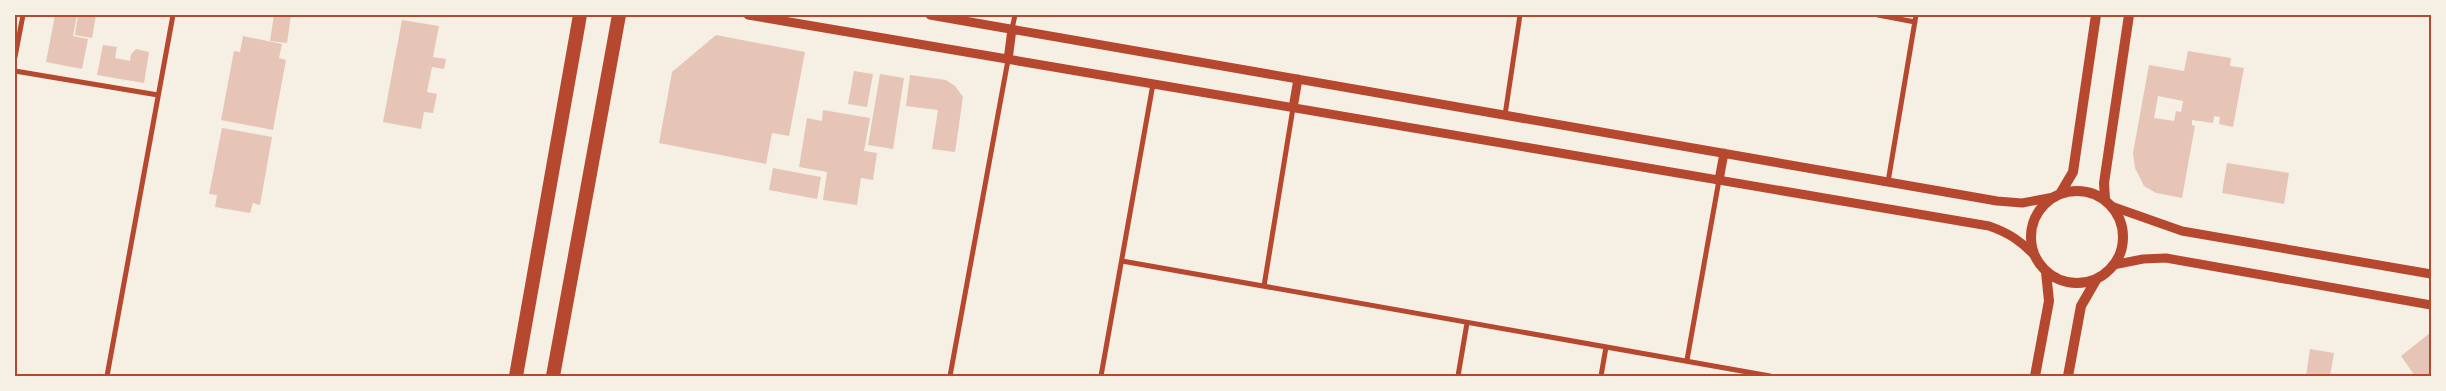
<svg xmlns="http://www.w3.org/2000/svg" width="2446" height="391" font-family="'Sofia Sans Condensed',sans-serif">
<rect width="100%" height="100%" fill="#f6efe4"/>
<path fill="#e6c5b7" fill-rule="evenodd" d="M55 15H77L73 36 88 39 82 69 46 62Z
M78 15H96L92 38 75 35Z
M274 15H291L287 43 270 41Z
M402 20 439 26 433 57 446 59 444 69 432 67 427 92 437 94 433 113 424 112 421 129 383 122Z
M716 35 805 52 789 136 772 133 766 164 659 143 672 72Z
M243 36 282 44 279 58 286 60 273 130 221 120 234 51 240 52Z
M103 45 117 47 115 58 130 61 131 54 136 49 149 52 144 83 97 75Z
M2188 51 2231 58 2230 66 2244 68 2233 127 2219 124 2220 117 2214 116 2213 123 2192 120V125L2195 126 2182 198 2156 193 2144 186 2135 168 2133 153 2149 65 2184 71ZM2158 96 2183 101 2181 112 2176 111 2174 121 2154 118Z
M854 71 873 74 867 107 848 104Z
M880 74 904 78 893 149 868 145Z
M910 75 946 80 955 86 963 97 955 152 932 149 938 110 906 106Z
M823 110 870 118 864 151 877 153 873 180 861 178 857 205 823 200 827 172 799 167 807 118 822 121Z
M222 128 272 137 260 205 253 203 250 213 215 207 217 195 209 194Z
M2227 163 2289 173 2284 204 2222 193Z
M773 168 821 177 817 199 769 190Z
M2430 333 2431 376H2415L2401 356Z
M2310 349 2334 353 2330 376H2306Z"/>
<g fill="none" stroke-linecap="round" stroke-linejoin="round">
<path stroke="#b5482f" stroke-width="5" d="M1878 15 1915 22
M1012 29 1015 15
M15 57 23 15
M15 71 158 95
M1505 115 1520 15
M1888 182 1916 15
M1122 261 1770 376
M1264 286 1293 108
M1687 360 1719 180
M107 376 173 15
M950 376 1008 60
M1101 376 1153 84
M1458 376 1467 323
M1601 376 1606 347"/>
<path stroke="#b5482f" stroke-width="9" d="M748 15 1989 226C2009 233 2021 241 2035 256
M930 15 1997 201 2022 203 2054 197
M1008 60 1012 29
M1293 108 1298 79
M1719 180 1724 153
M2111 206 2182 231 2431 274
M2113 265 2143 259 2166 258 2431 305"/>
<path stroke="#b5482f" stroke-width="10" d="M2031 237a46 46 0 1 1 92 0a46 46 0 1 1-92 0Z
M2060 194 2073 172 2096 15
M2105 199 2104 183 2129 15
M2035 376 2049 301 2046 272
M2068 376 2081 306 2096 280"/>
<path stroke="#b5482f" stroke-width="14" d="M516 376 580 15
M553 376 619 15"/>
</g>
<rect width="2446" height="391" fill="none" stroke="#f6efe4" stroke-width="32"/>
<rect x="16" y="16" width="2414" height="359" fill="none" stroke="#b5482f" stroke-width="2"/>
</svg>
